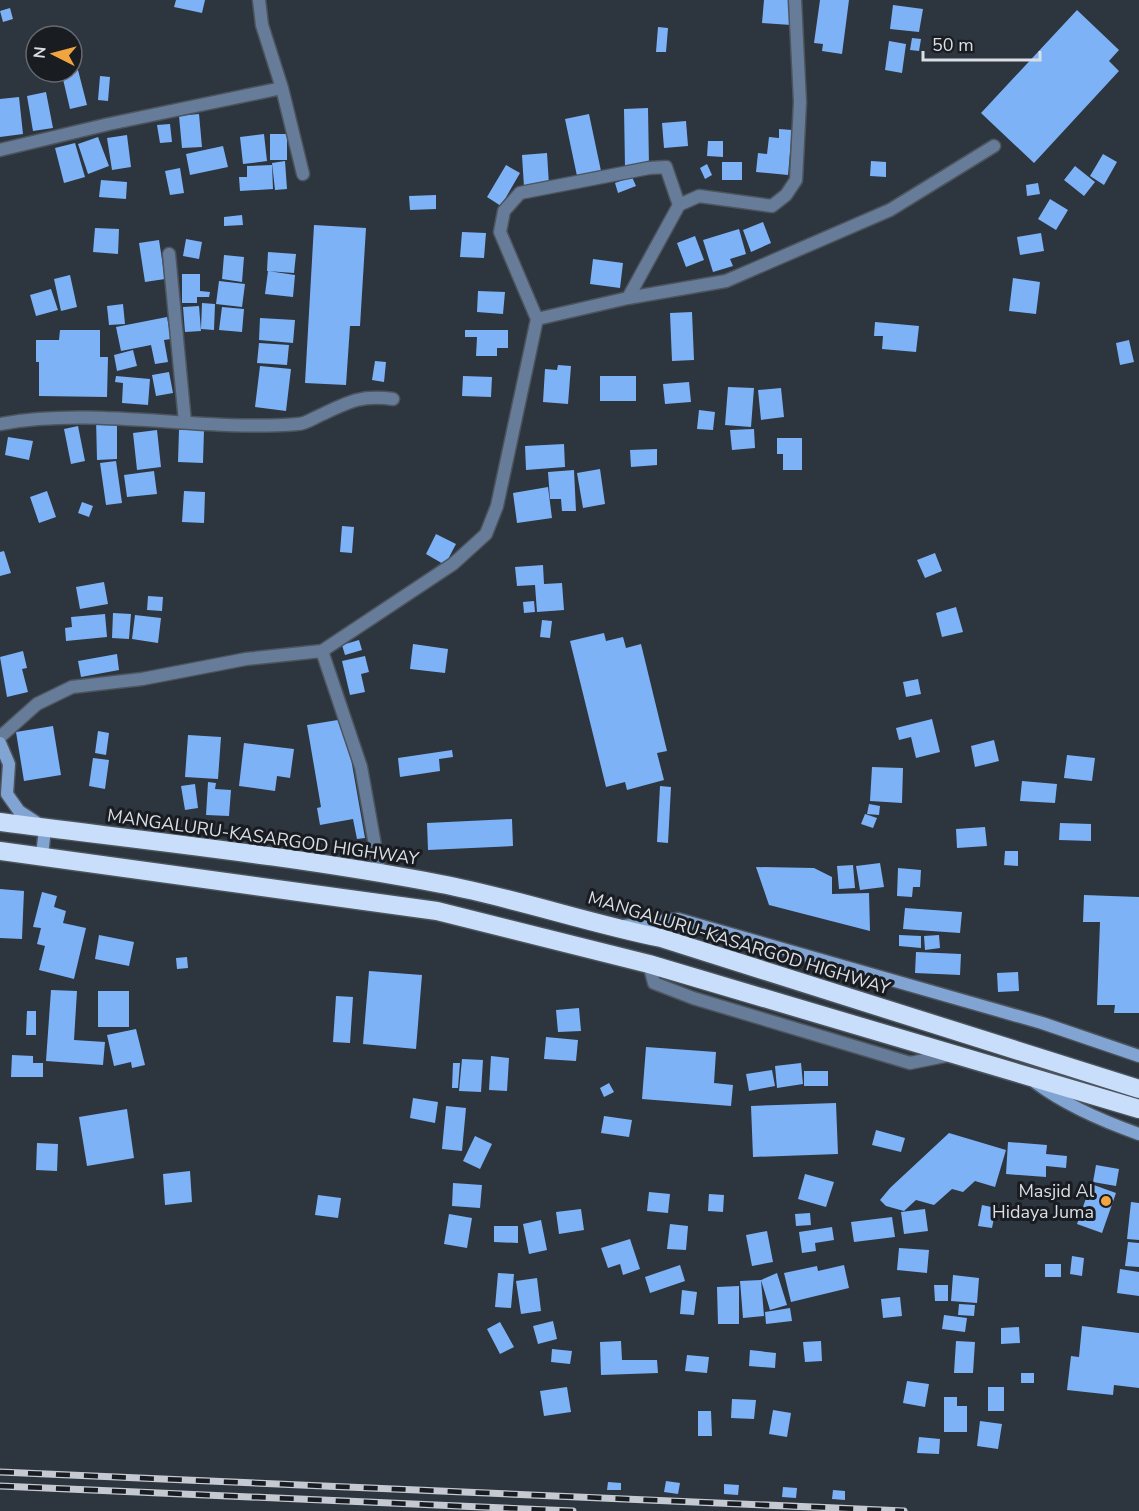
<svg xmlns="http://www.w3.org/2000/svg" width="1139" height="1511" font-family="'Nunito Sans',sans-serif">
<rect width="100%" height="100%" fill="#2d353f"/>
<path fill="#7eb2f7" d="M176 0H205L202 13 174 7Z
M764 0H793L791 25 762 23Z
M820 0H849L842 54 822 51 823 44 814 43Z
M893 5 923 9 919 32 890 29Z
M10 8 13 19 3 22 0 11Z
M1077 10 1119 50 1109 61 1119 71 1034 163 981 113Z
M658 27 668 28 666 52H656Z
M912 38 921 39 919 51 910 50Z
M889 41 906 44 902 73 885 70Z
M78 70 87 105 70 109 62 75Z
M100 76 110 77 108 101 98 100Z
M46 92 53 128 33 131 27 96Z
M19 97 23 134 0 137V99Z
M648 108 649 166 625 167 624 109Z
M199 114 202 147 182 148 179 116Z
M589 114 601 171 577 176 565 119Z
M686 121 688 146 664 148 662 123Z
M170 124 172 142 160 143 157 125Z
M779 129 792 130 788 175 756 172 758 153 767 154 769 137 779 138Z
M264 134 267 161 243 164 240 137Z
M270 134H287V160H270Z
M127 135 131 167 112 170 107 138Z
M98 137 109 166 88 174 78 144Z
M708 141H723V157L707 156Z
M75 143 85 177 64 183 55 148Z
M223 146 228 167 190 175 186 154Z
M547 153 549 185 524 187 522 155Z
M1103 154 1117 162 1104 185 1090 176Z
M285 161 287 189 275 190 272 163Z
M871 161 886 162V177L870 176Z
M722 162H742V180H722Z
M707 164 712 175 705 179 700 168Z
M272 165 273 189 240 191 239 177H247V166Z
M506 165 520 173 501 206 487 197Z
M1075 166 1095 182 1084 196 1064 180Z
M180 168 184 193 170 195 165 171Z
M632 177 636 186 618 193 615 183Z
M101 180 127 182 126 199 99 197Z
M1038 183 1040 194 1027 196 1026 185Z
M436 195V209L410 210 409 196Z
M1050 199 1068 210 1056 230 1038 219Z
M242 215 243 225 224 226V217Z
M763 222 771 243 751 252 743 230Z
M314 225 366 228 360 326H350L346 385 305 383Z
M95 228 119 229 118 254 93 252Z
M739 229 746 254 730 259 733 266 713 272 703 240Z
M462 232 486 233 484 258 460 257Z
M1041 233 1044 251 1020 255 1017 237Z
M695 236 704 260 686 267 677 243Z
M186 239 202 242 199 259 183 256Z
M159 240 165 279 145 282 139 243Z
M268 252 296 254 294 273 267 271Z
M224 255 244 257 242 282 222 279Z
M593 259 623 263 620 288 590 284Z
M268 271 295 275 293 297 265 294Z
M182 274H200V291L210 292 209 297H197V303H182Z
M70 275 77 307 61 311 54 279Z
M1013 278 1040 282 1036 314 1009 311Z
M219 281 245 284 242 307 216 304Z
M51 289 58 310 36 316 30 295Z
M478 291 505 292 503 314 477 312Z
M202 303 215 304 214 330 201 329Z
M123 304 125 324 109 325 107 306Z
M199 306 201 331 185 332 183 307Z
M222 307 244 309 242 332 219 330Z
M692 312 694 360 672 361 670 313Z
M167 317 171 339 164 340 168 362 155 364 151 345 121 351 116 327Z
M260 318 295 320 293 343 259 340Z
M875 322 919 326 916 352 882 349 883 336H874Z
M60 330H100V357H108L107 397 39 396V362H36V340H59Z
M465 330H508V348H497V356H476L477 337H465Z
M1129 340 1134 362 1120 365 1116 343Z
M259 343 289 345 287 365 257 363Z
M133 350 137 366 117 371 114 355Z
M375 361 386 362 384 382 372 380Z
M558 365 571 366 568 404 543 402 545 369 557 370Z
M260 366 291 369 286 411 255 407Z
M169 372 173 393 156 396 152 375Z
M116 376 150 379 148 405 122 403 123 383 115 382Z
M463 376 492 377 491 397 462 396Z
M600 376H636V401H600Z
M689 382 691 402 665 404 663 384Z
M728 387 754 388 751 427 725 425Z
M781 388 784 417 761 420 758 390Z
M699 410 715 412 713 430 697 429Z
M96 418H117V459L97 460Z
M78 426 85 461 71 464 64 429Z
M754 429 755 448 732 450 730 430Z
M157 430 161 467 137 470 133 433Z
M179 430H204L203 463 178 462Z
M8 437 33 441 29 460 5 455Z
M777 438H802V470H783V454H777Z
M564 444 565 467 526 470 525 446Z
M657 449V465L631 467 630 450Z
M116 461 122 503 106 505 100 463Z
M600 469 605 504 583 508 577 473Z
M574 470 576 511H562L561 499H550L548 472Z
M154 471 157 494 127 497 124 475Z
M548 487 552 518 517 523 513 493Z
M47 491 56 517 39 523 30 497Z
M184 491 205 492 204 523 182 522Z
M82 502 93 506 89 517 78 513Z
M342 526 354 527 352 553 340 552Z
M436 534 456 544 445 565 426 554Z
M4 551 11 573 0 576V552Z
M935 553 942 571 925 578 917 560Z
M543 565 544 584 562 583 564 610 537 612 535 585 517 586 515 567Z
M104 582 108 604 80 609 76 587Z
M148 596 163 597 162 611 147 610Z
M534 601 535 612 524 613 523 602Z
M956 607 963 632 942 637 936 613Z
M113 613 131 614 129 639 112 638Z
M105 614 107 637 66 641 65 628 72 627 71 617Z
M135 615 161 618 158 643 132 639Z
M542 620 552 621 550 638 540 637Z
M604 633 606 641 623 637 626 648 641 644 667 751 657 753 664 780 627 790 625 782 606 787 570 641Z
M359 640 362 650 345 655 342 645Z
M413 644 448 649 445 673 410 669Z
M23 651 27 668 22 669 28 692 7 697 0 657Z
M117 654 119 670 81 677 78 661Z
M365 656 369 672 361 674 365 692 350 695 342 661Z
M918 679 921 694 906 697 903 682Z
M344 719 365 838 357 839 353 819 320 825 317 808 321 807 307 725Z
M932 719 940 752 916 758 911 737 899 740 896 728Z
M53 726 61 775 24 781 16 732Z
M98 731 109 733 106 755 95 753Z
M188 735 221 737 218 779 185 777Z
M994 740 999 761 975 767 971 746Z
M244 743 294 749 290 778 277 776 275 791 239 786Z
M452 750 453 757 439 759 440 771 400 777 398 758Z
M1067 755 1095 758 1092 781 1064 778Z
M93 758 109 760 105 789 89 786Z
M872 767 903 768 902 803 870 801Z
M1022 781 1057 784 1055 803 1020 801Z
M208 782 216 783 215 789 231 790 229 816 206 815Z
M195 784 198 808 185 810 181 786Z
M660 786 671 787 668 843 657 842Z
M869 804 880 806 879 815 867 814Z
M865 814 877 818 873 828 861 824Z
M512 819 513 846 428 850 427 823Z
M1060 823 1091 824V841L1059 840Z
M985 827 987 846 957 848 956 829Z
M1005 851H1018V866L1004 865Z
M880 863 884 887 860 890 856 866Z
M853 865 855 888 839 889 837 866Z
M756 867 814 868 832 877V894L869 893 870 931 769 905Z
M898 868 921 870 920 887H913L912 897 897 896Z
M0 889 24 891 22 939 0 938Z
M42 892 57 896 54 907 66 911 63 923 86 928 74 979 39 970 45 946 37 944 41 928 33 927Z
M1084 895 1139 897V1013H1114L1115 1005H1097L1100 922H1083Z
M905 908 962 912 960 933 903 929Z
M99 935 134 942 129 966 95 959Z
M899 935 921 936V948L899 946Z
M939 935 940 948 925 950 924 936Z
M916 952 961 954 960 975 915 973Z
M187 957 188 968 177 969 176 958Z
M369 971 422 975 416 1049 363 1044Z
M1018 972 1019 991 998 992 997 973Z
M51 990 77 991 74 1040 105 1042 103 1065 46 1061Z
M98 991H129V1027H98Z
M336 996 353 997 350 1043 333 1042Z
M579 1008 581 1031 558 1032 556 1010Z
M27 1011H36V1035H26Z
M136 1029 145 1065 132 1068 131 1062 114 1066 107 1035Z
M546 1037 578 1040 576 1061 544 1059Z
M646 1047 716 1052 714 1083 733 1085 731 1106 642 1099Z
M12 1055 33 1056V1063H43V1077H11Z
M491 1056 509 1058 507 1091 489 1090Z
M462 1059 483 1060 481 1092 459 1091Z
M453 1063H460L458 1088H452Z
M801 1063 803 1084 777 1088 775 1066Z
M772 1070 775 1086 749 1091 746 1074Z
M804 1071H828V1086H804Z
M609 1083 614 1092 604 1097 600 1088Z
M413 1098 438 1102 435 1123 410 1118Z
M836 1103 838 1154 753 1157 751 1106Z
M446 1106 466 1108 462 1151 442 1149Z
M127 1109 134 1158 87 1166 79 1117Z
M604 1116 632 1120 629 1137 601 1133Z
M876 1130 905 1138 901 1152 872 1145Z
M949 1133 1006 1150 995 1187 975 1181 963 1192 952 1189 934 1205 916 1200 904 1211 886 1206 880 1200 890 1188Z
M475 1136 492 1144 480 1169 463 1161Z
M1008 1142 1047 1145 1046 1154 1067 1156 1066 1168 1046 1166V1177L1006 1174Z
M37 1143 58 1144 57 1171 36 1170Z
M1096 1165 1119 1169 1116 1186 1093 1182Z
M190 1171 192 1202 165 1205 163 1174Z
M805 1174 834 1182 826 1207 798 1199Z
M453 1183 482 1185 480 1208 452 1206Z
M1091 1184 1116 1193 1102 1233 1077 1224Z
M649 1192 670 1194 668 1213 647 1211Z
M709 1194 724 1195 723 1212 708 1211Z
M318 1195 341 1198 338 1218 315 1215Z
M1131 1202 1139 1203V1240L1127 1239Z
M982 1205 996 1208 992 1228 978 1226Z
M581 1209 584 1230 559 1234 556 1212Z
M925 1209 928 1231 904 1234 901 1212Z
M810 1213 811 1225 796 1226 795 1214Z
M449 1214 472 1218 467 1248 444 1244Z
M892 1217 895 1237 854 1242 851 1222Z
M541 1220 547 1250 529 1254 523 1224Z
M670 1224 688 1226 686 1250 667 1249Z
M494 1226H518V1243L494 1242Z
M832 1227 834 1240 815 1243 816 1251 802 1253 799 1232Z
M767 1231 773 1262 752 1266 746 1235Z
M630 1239 640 1269 623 1275 620 1264 608 1268 601 1248Z
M1128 1242 1139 1243V1267L1125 1266Z
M899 1248 929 1250 927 1273 897 1270Z
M1072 1256 1084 1258 1082 1276 1070 1274Z
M1045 1264H1061V1277H1045Z
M680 1265 685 1281 650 1293 645 1277Z
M844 1265 849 1288 791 1302 784 1273 817 1266 818 1271Z
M1120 1269 1139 1272V1296L1117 1293Z
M498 1273 514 1274 511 1308 495 1307Z
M777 1273 787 1305 770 1310 761 1280 764 1316 743 1318 740 1281 761 1280Z
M953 1275 979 1278 977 1303 951 1301Z
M537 1278 541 1311 521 1314 516 1281Z
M934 1285H948V1301H935Z
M739 1286V1324H718L717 1287Z
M682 1290 697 1292 694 1315 680 1314Z
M900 1297 902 1316 883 1318 881 1299Z
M959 1304 975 1305 974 1316 958 1315Z
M790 1308 792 1321 766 1324 765 1312Z
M944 1315 967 1318 965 1332 942 1329Z
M553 1321 557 1339 538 1344 533 1326Z
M500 1322 514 1347 500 1354 487 1329Z
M1082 1326 1139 1333V1388L1114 1385 1113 1395 1067 1390 1071 1356 1079 1357Z
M1019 1327 1020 1343 1001 1344V1328Z
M621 1341 622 1360H657L658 1373 601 1375 600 1342Z
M821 1341 822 1361 805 1362 803 1342Z
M956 1341 975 1342 973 1373H954Z
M552 1349 572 1351 570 1364 551 1362Z
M750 1350 776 1353 775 1368 749 1366Z
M687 1355 709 1357 707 1373 685 1371Z
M1021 1373H1034V1383H1021Z
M907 1381 929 1384 925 1407 903 1403Z
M567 1387 571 1412 544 1416 540 1391Z
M988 1387H1004V1411H988Z
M944 1397H957V1406H967V1432H944Z
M732 1399 756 1400 754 1419 731 1418Z
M773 1410 791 1413 787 1437 769 1434Z
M698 1411H711L712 1436H698Z
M980 1421 1002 1424 998 1449 977 1446Z
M919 1437 940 1439 939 1454 917 1453Z
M666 1481 680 1483 678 1494 664 1492Z
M608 1482 621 1483V1490H607Z
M724 1484 739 1485 738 1495 724 1494Z
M783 1487 797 1488 796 1498 782 1497Z
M833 1490 845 1491V1500L832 1499Z"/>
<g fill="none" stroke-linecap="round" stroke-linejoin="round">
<defs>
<path id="street" d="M259 0 262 25 282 88 303 174
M0 150 109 124 282 88
M169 254 185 422
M628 298 679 205 699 196 772 206 786 195 796 180 800 102 795 0
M537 319 628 298 726 281 890 210 994 146
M0 424C99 406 198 432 298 424 306 424 315 417 323 414 350 401 362 395 393 399
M322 651 361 767 380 873
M0 737 37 704 72 687 142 679 246 659 322 651 453 564 486 534 497 506 537 319 500 232 504 211 520 193 649 168 666 167 679 205
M649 964 654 983 693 998 910 1063 950 1055"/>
<path id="secondary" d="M0 743 9 764 7 794 19 811 45 828 42 856
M623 926 678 919 1042 1023 1139 1056
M1036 1083C1067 1106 1102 1121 1139 1134"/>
<path id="highway" d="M0 822C147 841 295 856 441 884 515 898 587 923 661 938L1139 1089
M0 851 437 911 649 964 1139 1109"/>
</defs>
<use href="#street" stroke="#4c545d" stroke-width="15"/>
<use href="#secondary" stroke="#4c545d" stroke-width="15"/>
<use href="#highway" stroke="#4c545d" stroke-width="21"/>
<use href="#street" stroke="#667c99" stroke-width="12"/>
<use href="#secondary" stroke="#82a4d2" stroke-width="12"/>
<use href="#highway" stroke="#c8defa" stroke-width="18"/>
<defs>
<path id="rail" d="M0 1472 904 1511
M0 1486 573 1511"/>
</defs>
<use href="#rail" stroke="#c5cad2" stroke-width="7"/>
<use href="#rail" stroke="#191c20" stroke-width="4.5" stroke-dasharray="14" stroke-linecap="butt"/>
</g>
<circle fill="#f1a540" stroke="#191c20" stroke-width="2" cx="1106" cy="1201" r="6"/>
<g text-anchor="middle" stroke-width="6" stroke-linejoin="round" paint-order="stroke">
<g font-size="18" fill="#dadfe6" stroke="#191c20">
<text transform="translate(263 837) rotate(8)" y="6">MANGALURU-KASARGOD HIGHWAY</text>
<text transform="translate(739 943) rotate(17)" y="6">MANGALURU-KASARGOD HIGHWAY</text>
</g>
<g font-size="18" fill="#dadfe6" stroke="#191c20" text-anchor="end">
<text x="1094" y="1197">Masjid Al<tspan x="1094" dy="21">Hidaya Juma</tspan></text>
</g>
</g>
<g transform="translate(54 54) rotate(276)"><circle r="28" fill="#191c20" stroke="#666a6f" stroke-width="1.5"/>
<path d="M0-4.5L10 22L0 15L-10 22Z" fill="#f1a540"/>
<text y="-9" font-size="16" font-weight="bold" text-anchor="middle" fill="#dadfe6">N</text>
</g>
<path d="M923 51v9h117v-9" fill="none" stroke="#dadfe6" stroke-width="3"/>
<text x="932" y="51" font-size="18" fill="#dadfe6" stroke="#191c20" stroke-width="4.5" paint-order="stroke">50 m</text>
</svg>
